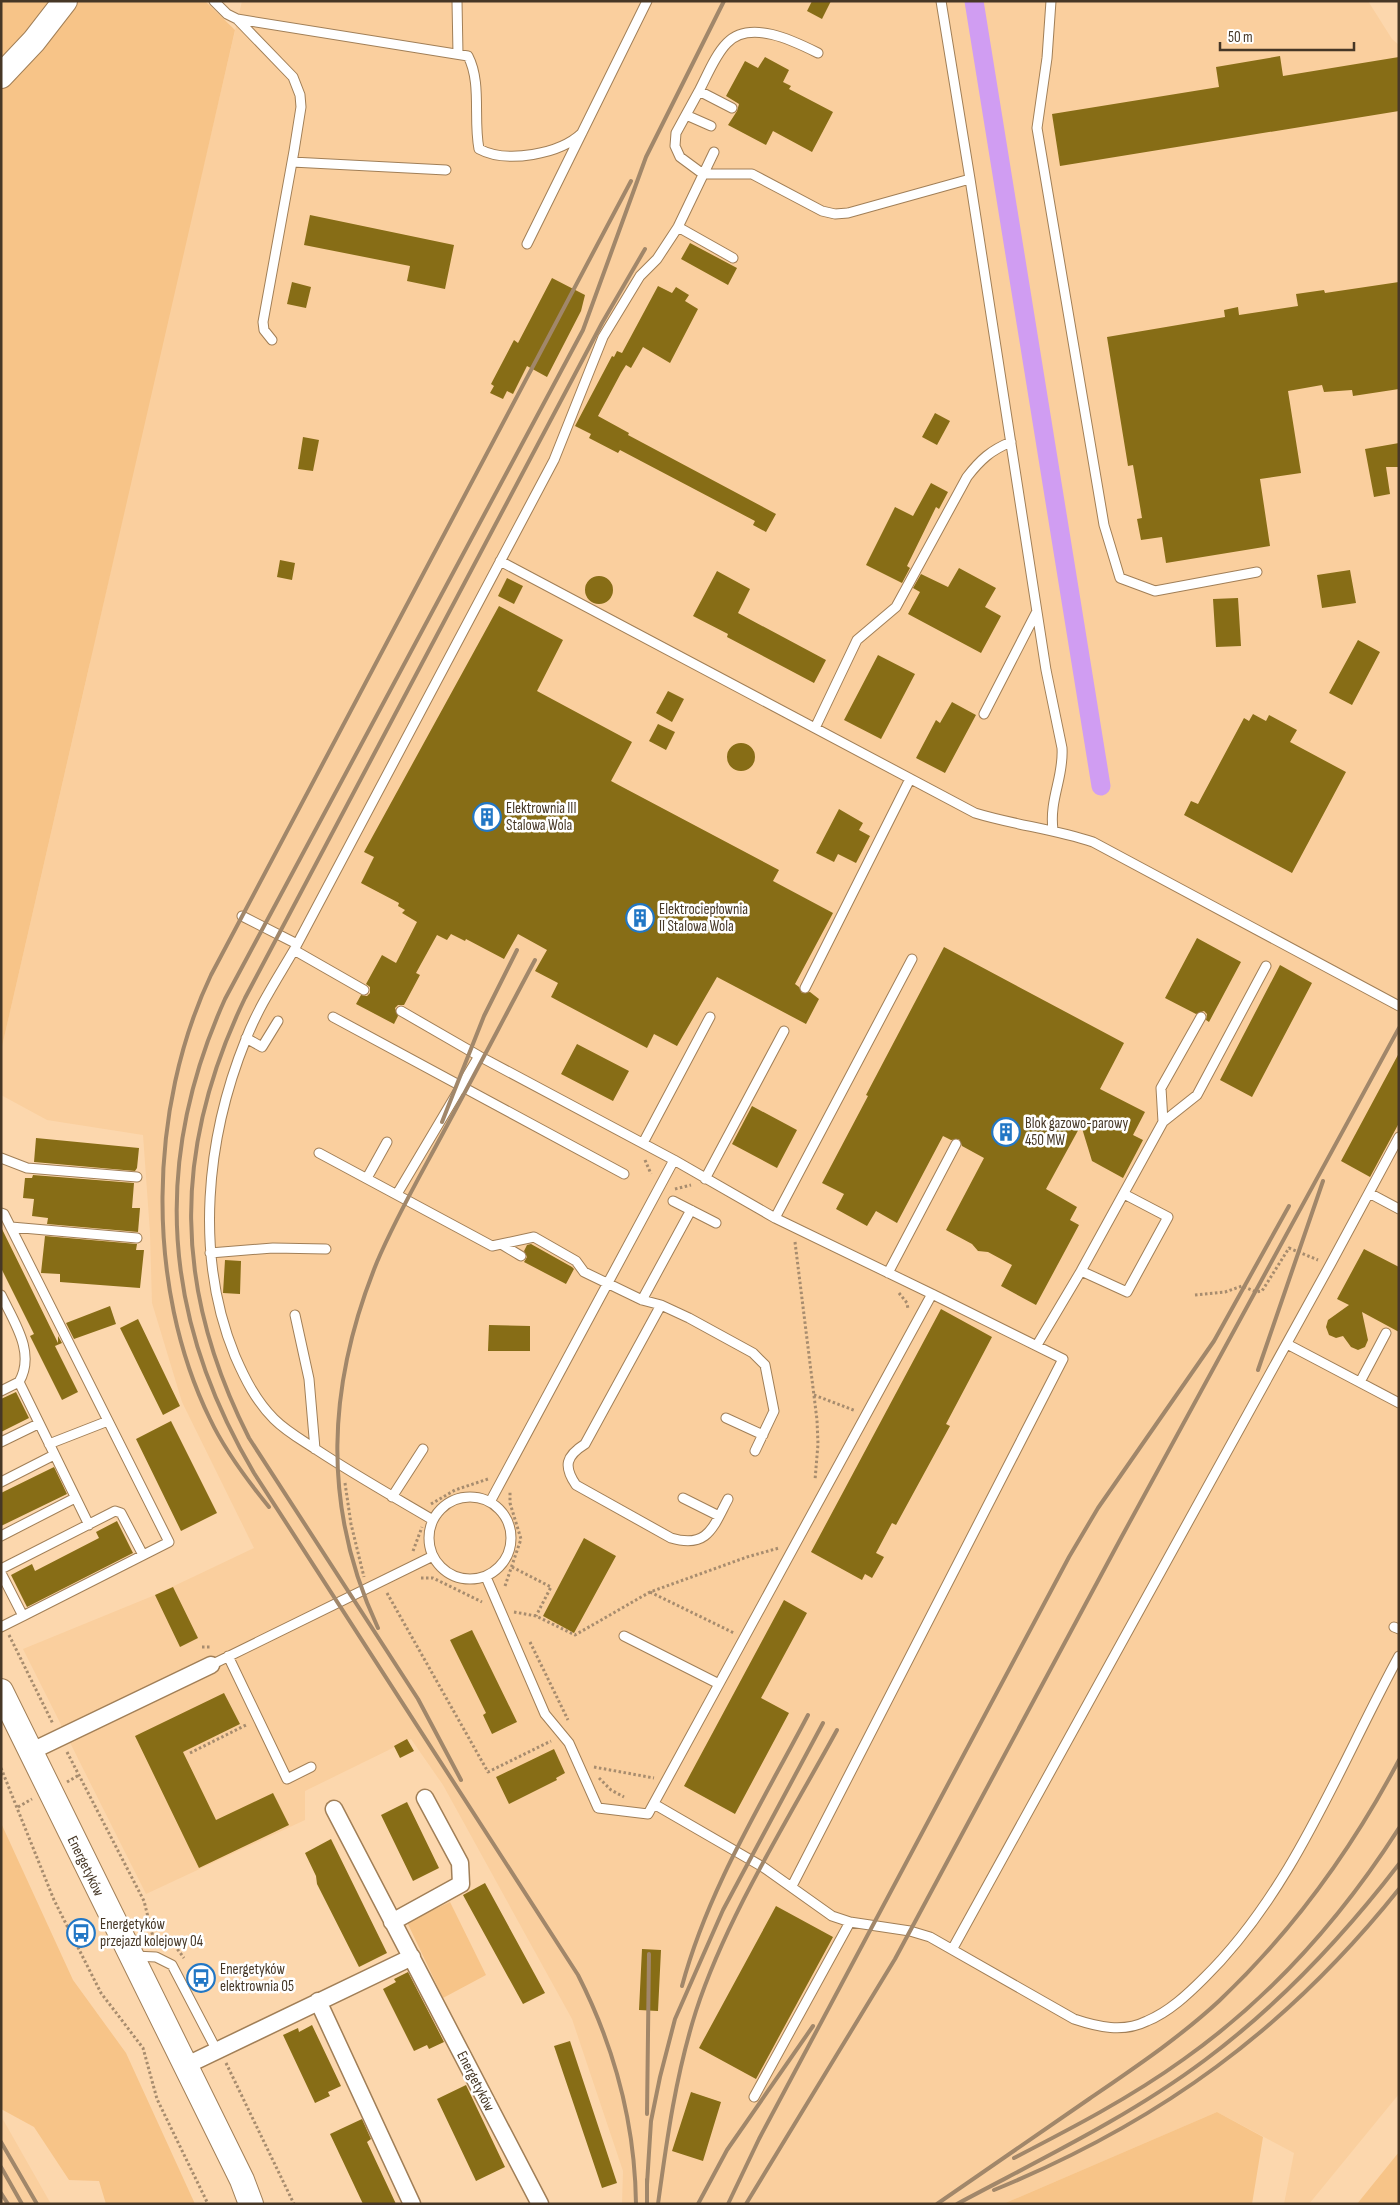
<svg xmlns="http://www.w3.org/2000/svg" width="1400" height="2205" font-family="'Sofia Sans Condensed',sans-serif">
<rect width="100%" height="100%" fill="#fcd7ad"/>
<path fill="#facf9e" d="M242 1H1368L1392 39 1399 45V2094L1309 2204H1284L1294 2153 1217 2112 1003 2204H622L623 2171 572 2019 443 1785 411 1739 305 1791V1820L146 1894 23 1649 155 1595 254 1548 182 1402 152 1303 150 1233 143 1135 47 1120 1 1095V1051L90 663 81 648 97 632 155 373Z
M1 2116 51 2204H1Z"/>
<path fill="#f7c488" d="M1 1H205L235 30 1 1051Z
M1 1823 73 1980 126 2053 195 2204H106L99 2181 69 2180 34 2127 1 2109Z
M450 1902 486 1975 443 1998 407 1922Z
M1217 2112 1263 2137 1252 2204H1003Z
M1399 2152V2204H1357Z"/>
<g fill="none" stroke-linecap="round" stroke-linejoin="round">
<path stroke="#d09df2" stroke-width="19" d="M974 1 1101 786"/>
</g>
<path fill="#876d16" d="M812 1H831L822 19 807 11Z
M1280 56 1283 76 1399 57V111L1060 166 1052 114 1219 87 1216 67Z
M765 57 789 70 783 82 791 86 789 89 833 112 812 152 773 131 766 145 728 125 737 111 739 104 726 96 745 61 758 68Z
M310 215 454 245 445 289 407 281 410 266 304 245Z
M690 243 737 268 728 285 681 259Z
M552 278 585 295 581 311 547 377 527 366 513 394 507 391 503 399 490 393 494 386 491 384 514 340 518 343Z
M292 282 311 287 306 308 287 304Z
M1399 282V389L1353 396 1352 390 1324 392 1322 385 1288 391 1301 473 1260 479 1270 546 1166 563 1162 537 1141 540 1137 519 1142 518 1133 465 1128 466 1107 337 1225 317 1224 310 1238 307 1239 315 1298 306 1296 294 1324 290 1325 293Z
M658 286 672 293 676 287 689 295 685 301 698 309 670 363 643 347 631 368 626 365 621 373 598 416 629 433 628 435 776 514 766 532 753 525 755 521 620 450 618 453 589 438 591 434 575 426 612 356 614 357 617 351 622 353Z
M935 413 950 421 937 445 922 437Z
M303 437 319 440 313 471 298 469Z
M1399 443V467H1386L1390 494 1374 497 1365 449Z
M931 483 948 492 939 509 936 507 907 566 910 568 902 583 866 565 895 507 913 516Z
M280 560 295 563 292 580 277 577Z
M959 568 996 588 985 607 1001 616 981 653 908 614 920 592 913 588 921 574 948 587Z
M1350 570 1356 603 1322 608 1317 575Z
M717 571 750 589 738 613 826 660 814 683 727 637 728 634 693 616Z
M585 590a14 14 0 1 1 28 0a14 14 0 1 1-28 0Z
M507 578 523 586 514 604 498 596Z
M1238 598 1241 646 1216 647 1213 599Z
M499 606 563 640 537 691 632 742 611 781 779 870 773 881 833 913 795 984 799 987 802 993 810 992 819 999 806 1024 717 977 677 1046 654 1034 647 1048 551 997 558 983 535 971 547 950 518 934 504 959 466 939 465 941 451 934 447 940 437 935 416 973 420 975 404 1005H398L395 1008 398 1016 394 1024 356 1004 361 995 367 996 370 993V987L366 984 382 955 396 963 417 922 402 913 405 910 398 906 399 903 361 883 374 857 364 852Z
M1358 640 1380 652 1352 705 1329 693Z
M878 655 915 674 881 739 844 720Z
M668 691 684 699 672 722 656 713Z
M952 702 976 715 945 773 916 758 936 720 940 723Z
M1253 714 1266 721 1269 715 1297 730 1290 742 1346 772 1292 873 1184 815 1191 801 1198 804 1244 718 1249 721Z
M658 724 675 732 666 750 649 741Z
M727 757a14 14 0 1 1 28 0a14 14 0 1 1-28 0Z
M839 809 863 823 859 830 870 836 856 863 838 854 834 862 816 853Z
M1197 938 1241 962 1209 1022 1206 1020 1207 1014 1204 1011 1196 1014 1165 998Z
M944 947 1124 1043 1100 1089 1145 1112 1133 1135 1143 1140 1123 1178 1092 1161 1081 1125 1046 1189 1077 1207 1070 1220 1079 1225 1036 1305 1001 1286 1012 1265 988 1252 978 1251 972 1244 946 1230 984 1158 962 1146 959 1139 951 1140 943 1136 897 1223 876 1211 867 1226 836 1209 844 1194 822 1183 868 1096 866 1095Z
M1280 965 1312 983 1252 1097 1220 1080Z
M577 1044 629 1071 613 1101 561 1074Z
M1399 1053V1123L1370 1177 1341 1161Z
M752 1106 797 1130 777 1168 732 1144Z
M36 1138 139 1148 137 1168 135 1171 34 1162Z
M33 1175 134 1183 132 1208H140L138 1232 47 1224 48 1218 32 1216 34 1199 23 1198 25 1178H32Z
M1 1227 58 1343V1336L62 1343 55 1346 78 1392 62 1400 30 1336 34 1334 1 1268Z
M45 1236 137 1244 136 1250H144L140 1288 60 1282V1274L41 1273Z
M531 1244 572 1267 574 1269 566 1284 524 1262 527 1257 524 1251 527 1245Z
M1364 1249 1399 1267V1332L1362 1312 1368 1340 1365 1347 1358 1350 1351 1347 1343 1336 1336 1338 1329 1335 1326 1327 1328 1320 1349 1305 1337 1299Z
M225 1260 241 1261 240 1294 223 1293Z
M110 1306 116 1324 74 1339 66 1323Z
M941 1309 992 1337 946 1424 950 1426 896 1525 892 1523 876 1553 884 1557 872 1578 865 1574 862 1580 811 1552Z
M138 1319 180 1406 163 1415 120 1328Z
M489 1325 530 1326V1351H488Z
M16 1392 29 1418 1 1432V1399Z
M171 1421 217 1513 181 1531 136 1439Z
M54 1467 67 1494 1 1526V1493Z
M117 1521 133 1553 27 1607 11 1575 32 1564 35 1571 99 1538 96 1532Z
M584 1538 616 1556 574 1633 543 1616Z
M173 1587 198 1638 180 1647 155 1595Z
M784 1600 807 1613 761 1698 789 1713 735 1814 684 1786Z
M472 1630 517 1722 492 1734 483 1715 486 1713 450 1640Z
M224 1693 240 1724 183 1752 216 1820 273 1793 289 1825 199 1868 135 1736Z
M407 1739 414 1751 400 1758 394 1746Z
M554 1749 565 1773 556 1778 557 1780 509 1804 496 1777Z
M407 1802 439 1868 413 1881 381 1815Z
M331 1839 387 1953 359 1967 317 1884 316 1876 305 1853Z
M485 1883 545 1993 523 2004 463 1895Z
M776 1906 833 1937 756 2079 699 2048Z
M642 1949 661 1950 658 2011 639 2010Z
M408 1972 444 2042 429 2049 427 2045 414 2051 383 1989 396 1982 394 1979Z
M312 2025 341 2086 328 2092 330 2096 315 2103 283 2035 298 2028 299 2032Z
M570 2041 617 2183 602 2188 554 2046Z
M466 2085 505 2167 476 2181 437 2099Z
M691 2092 721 2102 703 2161 672 2151Z
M362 2119 371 2139 367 2142 396 2204H363L330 2134Z"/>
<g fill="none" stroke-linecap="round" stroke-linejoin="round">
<defs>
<path id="lane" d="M214 1 227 14 237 19 468 56C482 83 473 119 479 149 507 164 560 154 582 133
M457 1 458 54
M941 1 970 179 1046 670 1062 748C1064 777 1049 799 1053 830
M1051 1 1047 58 1037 128 1104 525 1120 578 1155 591 1257 572
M237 19 293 77 300 95 301 107 294 151 263 322 264 330 272 340
M699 91C707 76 715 55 727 43 750 19 794 41 818 53
M732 108 699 91 676 133 675 146 680 157 703 174H752L822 211 835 214 848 213 970 179
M686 115 711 126
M292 162 446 170
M678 227 733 258
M527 244 647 1
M500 561 975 813C1014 825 1054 829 1093 842L1399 1006
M984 714 1036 613
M815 728 857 640 896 607 967 477C980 460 991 450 1011 442
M242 916 297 944
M294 950C277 979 258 1008 246 1039 206 1138 194 1256 235 1356 245 1379 256 1401 274 1419 287 1432 302 1440 317 1450 355 1475 394 1497 433 1520
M805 988 910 779
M364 990 294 950 554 460 603 337 640 276 657 259 678 227 714 152
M401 1011 479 1056 674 1160
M333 1017 624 1174
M246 1038 262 1047 278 1021
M1163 1122 1197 1095 1266 966
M643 1143 710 1017
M319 1153 492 1246 534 1237 576 1261 584 1272 642 1300 661 1305 689 1318 753 1353 765 1365 774 1411 755 1451
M1 1158 27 1168 137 1177
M367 1178 387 1142
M705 1179 784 1031
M1369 1193 1399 1209
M397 1194 479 1056
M673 1201 716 1223
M1 1213 4 1214 169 1542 23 1616
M775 1218 912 959
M11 1227 137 1238
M501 1244 521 1256
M210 1253 273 1248 326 1249
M1081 1271 1127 1292 1168 1217 1124 1194
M888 1273 956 1144
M1 1295C14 1322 36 1353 19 1382L1 1391
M642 1300 691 1210
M661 1305 585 1444C566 1456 563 1466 576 1485L671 1538C708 1549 713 1527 728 1499
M295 1315 309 1379 315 1449
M1287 1344 1399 1403
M1037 1345 1081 1271 1163 1122 1161 1088 1201 1017
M19 1382 89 1525
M1360 1382 1386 1333
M726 1418 763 1435
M1 1442 38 1424
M49 1444 108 1421
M1 1482 54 1455
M429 1538a41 41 0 1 1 82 0a41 41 0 1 1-82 0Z
M392 1497 423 1449
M683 1498 719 1516
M1 1536 75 1498
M1 1569 115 1511 121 1513 143 1555
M1 1573 23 1616 1 1627
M486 1577 545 1714 569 1743 598 1808 648 1814 932 1294 775 1218 674 1160 490 1502
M1394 1627 1399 1629
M624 1636 719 1684
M228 1656 287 1779 311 1767
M211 1665 433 1556
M654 1804 763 1867 832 1916 850 1922 910 1931 930 1937 1074 2019C1098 2027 1123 2033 1147 2021 1169 2012 1188 1994 1204 1978 1293 1891 1340 1764 1399 1656
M792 1886 1063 1359 932 1294
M953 1948 1330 1265 1399 1137
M134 1956 156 1957 172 1965 217 2051
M754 2097 850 1922"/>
<path id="street" d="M32 1751 211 1665
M334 1809 540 2204
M392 1922 461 1884 460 1863 425 1798
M318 2001 412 2204
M185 2066 412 1957"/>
<path id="secondary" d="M1 76 34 41 65 1
M1 1691 242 2180 251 2204"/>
</defs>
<use href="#lane" stroke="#a17f57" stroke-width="11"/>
<use href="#street" stroke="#a17f57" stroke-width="19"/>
<use href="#secondary" stroke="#a17f57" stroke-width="26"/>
<path stroke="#a78c6e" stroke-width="3" stroke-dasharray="2.5 2.5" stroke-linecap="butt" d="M645 1160 651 1174
M675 1189 691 1185
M795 1242 817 1420 818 1444 815 1480
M899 1293 907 1303 908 1309
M1195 1295 1225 1292 1242 1286 1256 1292 1262 1291 1289 1248 1318 1260
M814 1395 856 1411
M345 1483 351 1524 364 1577
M431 1504 455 1490 488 1479
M413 1551 422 1527
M512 1567 551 1587 536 1616
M421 1578H433L482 1602
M505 1586 521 1539 510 1503V1492
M650 1592 734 1633
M387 1593 488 1772 551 1741
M514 1612 536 1616 575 1635 650 1592 747 1557 779 1548
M9 1635 53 1724
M530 1642 568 1720
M202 1647H210
M67 1752 144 1901 155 1945
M190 1753 248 1724
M594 1767 654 1778
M1 1768 54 1900 101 1993 143 2048 157 2099 208 2204
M599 1778 611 1790 624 1797
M67 1782 79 1775
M18 1807 32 1799
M164 1946H175L184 1958
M226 2063 294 2204"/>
<use href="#lane" stroke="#fff" stroke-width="9"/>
<use href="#street" stroke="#fff" stroke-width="16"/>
<use href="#secondary" stroke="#fff" stroke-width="24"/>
<path stroke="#a1876a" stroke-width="4" d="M442 1122 484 1016 517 950
M1258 1370 1323 1181
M269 1507C247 1480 225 1451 210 1419 145 1286 148 1108 211 975L631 181
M378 1628C321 1506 327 1385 377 1262 396 1217 420 1176 443 1133 474 1076 504 1018 535 960
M461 1780 418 1699 249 1438C173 1288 172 1150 245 998L602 323 645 249
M682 1986C708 1889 762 1803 808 1715
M647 2114 649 1954
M1 2142 37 2204
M1014 2158C1072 2128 1130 2098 1184 2059 1270 1998 1342 1917 1399 1828
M1 2167 22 2204
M647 2184 651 2121 660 2077 675 2019 723 1910 823 1723
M994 2190C1160 2122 1287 2029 1399 1889
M1 2193 8 2204
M636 2204C635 2122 615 2048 578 1975L254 1473C163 1319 151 1163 225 999L583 330 646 157 724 1
M647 2204V2179
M658 2204C667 2138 676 2074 696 2011 727 1916 789 1818 837 1730
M698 2204 727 2150 813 2026
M728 2204 759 2139 1069 1557 1098 1508 1214 1341 1289 1206
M746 2204 895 1959 1121 1538 1399 1028
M937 2204C988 2169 1039 2134 1089 2099 1134 2068 1179 2038 1219 2001 1293 1931 1351 1851 1399 1760
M957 2204C1041 2159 1129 2117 1205 2060 1280 2004 1342 1938 1399 1864"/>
</g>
<defs>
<symbol id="building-ring" viewBox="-11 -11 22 22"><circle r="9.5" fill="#fff" stroke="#2277c5" stroke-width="1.5"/><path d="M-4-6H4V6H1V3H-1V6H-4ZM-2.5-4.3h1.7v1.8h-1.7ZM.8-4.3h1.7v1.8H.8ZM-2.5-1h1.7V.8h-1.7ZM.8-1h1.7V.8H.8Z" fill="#2277c5"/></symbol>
<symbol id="bus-ring" viewBox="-11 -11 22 22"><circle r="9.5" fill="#fff" stroke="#2277c5" stroke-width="1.5"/><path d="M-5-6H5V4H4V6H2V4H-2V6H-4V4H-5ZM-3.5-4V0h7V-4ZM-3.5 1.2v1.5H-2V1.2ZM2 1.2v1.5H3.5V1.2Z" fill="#2277c5"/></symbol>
</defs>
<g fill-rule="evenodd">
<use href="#building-ring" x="471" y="801" width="32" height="32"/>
<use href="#building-ring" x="624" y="902" width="32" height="32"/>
<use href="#building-ring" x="990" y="1116" width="32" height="32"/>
<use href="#bus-ring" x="65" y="1917" width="32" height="32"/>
<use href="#bus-ring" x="185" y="1962" width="32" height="32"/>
</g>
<g text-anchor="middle" stroke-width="5" stroke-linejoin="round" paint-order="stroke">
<g font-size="15" fill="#463726" stroke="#fff" text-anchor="start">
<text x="506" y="813">Elektrownia III<tspan x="506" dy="17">Stalowa Wola</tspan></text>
<text x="659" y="914">Elektrociepłownia<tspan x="659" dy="17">II Stalowa Wola</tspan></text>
<text x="1025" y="1128">Blok gazowo-parowy<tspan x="1025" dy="17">450 MW</tspan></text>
<text x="100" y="1929">Energetyków<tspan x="100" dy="17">przejazd kolejowy 04</tspan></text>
<text x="220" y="1974">Energetyków<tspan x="220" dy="17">elektrownia 05</tspan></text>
</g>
<g font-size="15" fill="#463726" stroke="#fff">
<text transform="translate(86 1866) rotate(64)" y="5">Energetyków</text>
<text transform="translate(476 2081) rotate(63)" y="5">Energetyków</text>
</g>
</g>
<rect width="1400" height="2205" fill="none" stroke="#463726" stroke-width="5"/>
<path d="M1220 42v8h134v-8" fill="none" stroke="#463726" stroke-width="2.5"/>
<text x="1228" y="42" font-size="15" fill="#463726" stroke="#ffffff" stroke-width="4" paint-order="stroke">50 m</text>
</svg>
